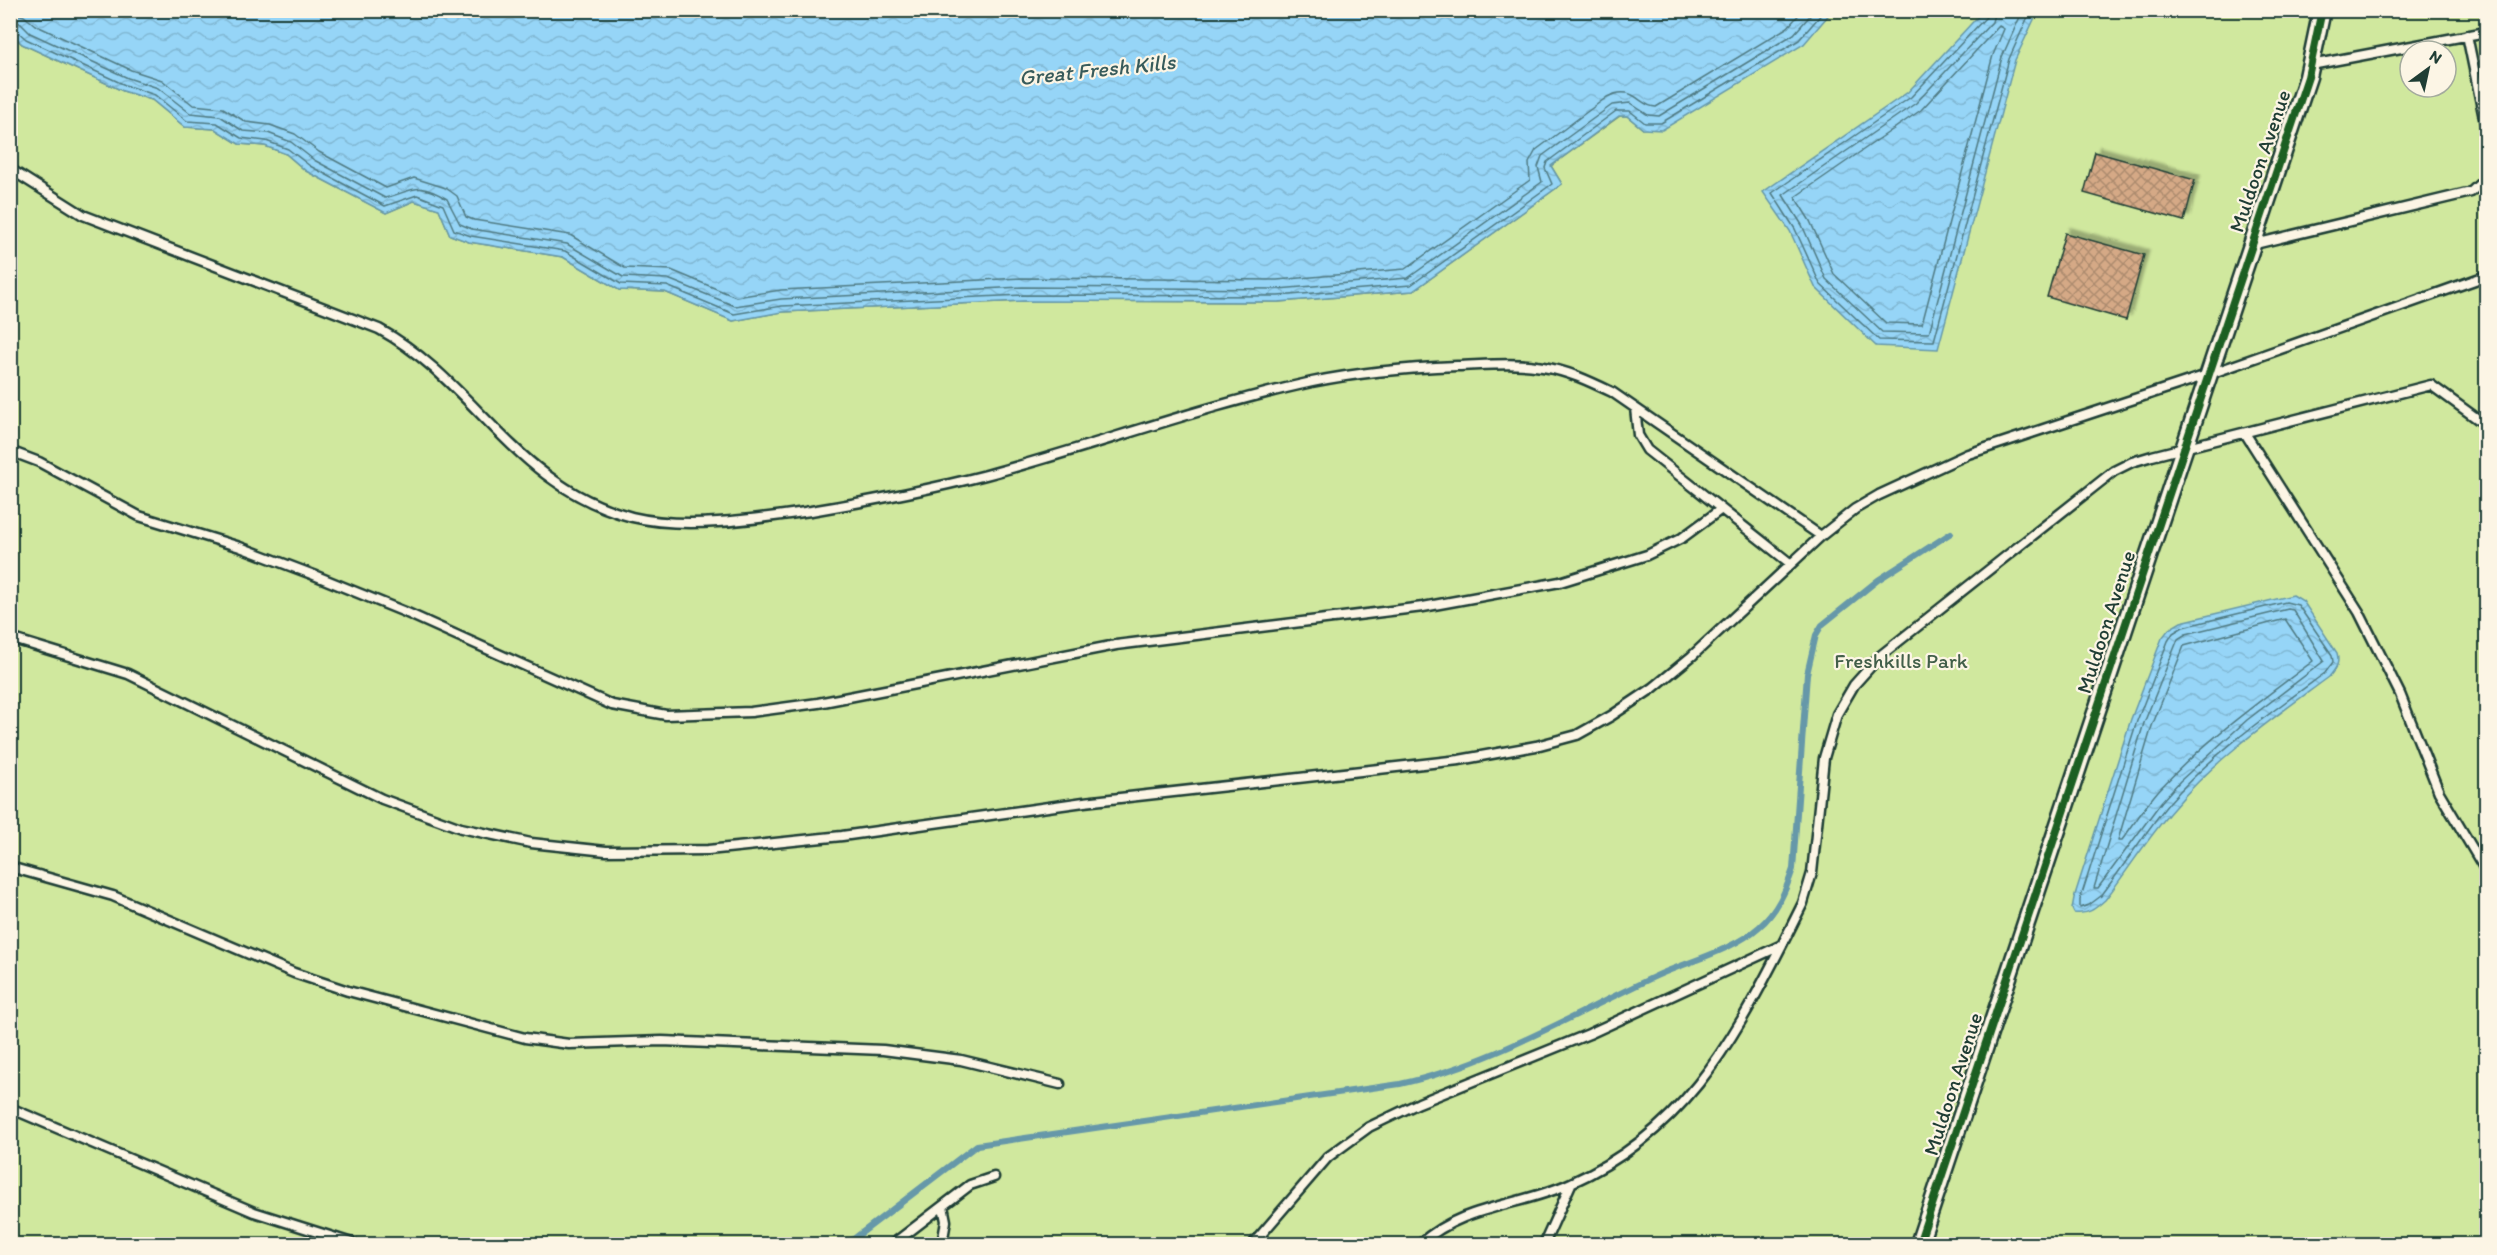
<svg xmlns="http://www.w3.org/2000/svg" width="2497" height="1255" font-family="Itim,sans-serif">
<defs>
<pattern id="water-waves" width="16" height="10" patternUnits="userSpaceOnUse" patternTransform="scale(1.5)"><rect width="16" height="10" fill="#96d5f7"/><path d="M0 5q4-4 8 0t8 0" fill="none" stroke="#81b8d4"/></pattern>
<pattern id="building-cross-hatch" width="8" height="8" patternUnits="userSpaceOnUse" patternTransform="scale(1.5)"><rect width="8" height="8" fill="#d5a986"/><path d="M0 0l8 8M0 8l8-8" fill="none" stroke="#ac8b6e"/></pattern>
<filter id="shadow"><feDropShadow dx="5" dy="-5" stdDeviation="1.5" flood-color="#0004"/></filter>
</defs>
<rect width="100%" height="100%" fill="#fcf5e5"/>
<filter id="ink" filterUnits="userSpaceOnUse"><feTurbulence type="fractalNoise" baseFrequency=".0167" numOctaves="2"/><feDisplacementMap in="SourceGraphic" scale="12" xChannelSelector="R" yChannelSelector="G"/><feConvolveMatrix kernelMatrix="1 2 1 2 8 2 1 2 1" color-interpolation-filters="sRGB"/></filter>
<g filter="url(#ink)">
<path fill="#d0e89e" stroke="#789269" stroke-width="1.5" fill-rule="evenodd" d="M1832 11H2486V1244H11L10 33 22 44 123 91 152 100 185 127 215 129 239 144 265 146 286 154 306 171 386 213 414 201 439 209 450 235 469 242 563 257 619 290 665 292 733 321 782 312 1023 301 1278 302 1413 291 1562 184 1551 166 1620 116H1627L1643 129 1803 44ZM2410 51H2446V87H2410Z"/>
<path fill="url(#water-waves)" stroke="#6698a9" stroke-width="1.5" d="M10 11 11 10 1832 11 1804 44 1662 130 1643 129 1627 116H1619L1551 166 1562 184 1413 291 1278 302 1023 301 782 312 733 321 665 292 619 290 563 257 469 242 450 235 439 209 414 201 386 213 306 171 286 154 265 146 239 144 215 129 185 127 152 100 123 91 22 44 11 33Z
M1983 11H2038L2015 60 1938 349 1876 346 1815 287 1790 231 1763 192 1908 92Z
M2293 595 2303 601 2337 653C2340 664 2336 668 2329 677 2275 717 2218 756 2174 808 2149 836 2128 870 2105 900 2095 909 2088 915 2074 913L2072 909 2074 898 2131 719 2162 638 2169 629 2181 622Z"/>
<g fill="none" stroke-linecap="round" stroke-linejoin="round">
<path stroke="#4f7a82" stroke-width="1.5" d="M1987 10 1986 17 1911 97 1772 193 1795 229 1820 284 1879 340 1934 341 2009 59 2031 10
M1995 10 1992 22 1916 103 1783 195 1802 225 1826 279 1882 332 1929 333 2002 57 2023 10
M10 12 24 16 35 25 131 70 162 80 193 105 223 108 246 122 270 125 295 134 319 152 386 188 414 178 446 188 457 196 466 217 474 220 570 235 625 268 671 270 736 297 781 290 1022 278 1277 280 1405 269 1530 180 1529 163 1536 150 1607 97C1634 83 1639 107 1656 107L1788 27 1803 10
M10 22 20 23 30 33 128 78 158 88 190 113 220 116 243 131 268 133 291 142 314 160 385 198C414 191 415 180 447 199L460 224 472 229 567 244 623 277 668 279 735 306 781 299 1022 287 1278 289 1408 278 1542 182 1538 167 1542 156 1612 105 1630 103 1648 115 1659 116 1794 34 1815 10
M1999 26 2004 29 1993 55 1922 324 1886 323 1834 274 1810 221 1795 197 1921 110Z
M10 29 16 30 26 39 125 85 155 95 187 121 217 123 241 138 266 141 288 149 310 166 385 206 417 195 443 205 454 230 471 236 565 251 621 284 667 286 734 314 782 306 1023 295 1278 296 1411 285 1552 184 1545 168 1547 162 1616 111H1630L1645 123H1661L1799 40 1825 10
M2286 602 2298 605 2332 655 2333 662 2325 673C2270 713 2214 752 2169 803 2145 832 2124 866 2101 896L2089 905 2080 908V900L2137 721 2168 641 2173 633 2183 627Z
M2288 609 2293 610 2324 661 2247 720 2180 781 2162 801 2098 888H2094L2144 723 2178 639 2186 634Z
M2285 619 2313 661C2259 702 2204 741 2158 791 2145 806 2134 824 2122 840H2118L2152 726 2184 646Z"/>
<path stroke="#6698a9" stroke-width="6" d="M847 1244 977 1145 1400 1084C1491 1064 1572 1015 1656 976 1689 961 1732 951 1759 927 1777 912 1786 890 1793 869L1807 674 1816 635 1822 625 1878 580 1951 533"/>
</g>
<path fill="url(#building-cross-hatch)" stroke="#1f3d34" stroke-width="1.5" filter="url(#shadow)" d="M2095 152 2195 180 2184 221 2084 193Z
M2065 233 2144 255 2126 320 2047 297Z"/>
<g fill="none" stroke-linecap="round" stroke-linejoin="round">
<defs>
<path id="lane" d="M2467 35 2486 128
M2311 65 2486 32
M10 169 83 215 379 329C476 382 514 486 632 517 686 530 756 519 811 511 870 501 928 490 986 475 1095 446 1202 406 1312 382 1360 372 1409 368 1457 366 1486 365 1515 362 1543 367 1568 371 1589 381 1612 392L1821 536
M2251 245 2471 192 2486 178
M1635 408 1638 435 1647 450 1791 564
M2245 433 2359 612 2400 694 2439 792 2486 871
M10 451 39 462 139 516 240 547 314 575 405 612 612 705 666 715 751 712 818 703 1116 645 1423 607 1560 582 1647 555 1682 538 1720 510
M10 638 128 674 382 799 461 828 531 843 606 851 708 850 842 836 1084 802 1459 760 1536 746 1577 735 1611 716 1653 688 1692 656 1821 536 1855 509 1879 495 1968 454 2207 375 2486 276
M10 867 113 896 294 973 348 991 525 1038 569 1044 662 1041 883 1050 961 1060 1060 1084
M10 1108 254 1212 355 1244
M893 1244 970 1185 994 1177
M942 1244 946 1221 943 1206
M1253 1244 1328 1157 1369 1127 1419 1103 1589 1034 1782 945 1803 903 1812 873 1824 758 1837 714 1854 685 1880 656 2114 471 2132 462 2152 456 2431 385 2486 425
M1420 1244C1464 1204 1520 1207 1571 1183 1681 1134 1730 1047 1782 945
M1544 1244 1571 1184"/>
<path id="street" d="M1919 1244 2308 77 2322 10"/>
</defs>
<use href="#lane" stroke="#1f3d34" stroke-width="13"/>
<use href="#street" stroke="#1f3d34" stroke-width="21"/>
<use href="#lane" stroke="#fcf5e5" stroke-width="8"/>
<use href="#street" stroke="#fcf5e5" stroke-width="16"/>
<defs>
<path id="cycleway" d="M1919 1244 2308 77 2322 10"/>
</defs>
<use href="#cycleway" stroke="#fcf5e5" stroke-width="11"/>
<use href="#cycleway" stroke="#1b5e20" stroke-width="8"/>
</g>
</g>
<g text-anchor="middle" stroke-width="4.5" stroke-linejoin="round" paint-order="stroke">
<g font-size="21" fill="#1f3d34" stroke="#fcf5e5">
<text transform="translate(2260 161) rotate(-71)" y="7">Muldoon Avenue</text>
<text transform="translate(2106 622) rotate(-72)" y="7">Muldoon Avenue</text>
<text transform="translate(1953 1084) rotate(-72)" y="7">Muldoon Avenue</text>
</g>
<g font-size="21" fill="#425f49" stroke="#fcf5e5">
<text x="1901" y="668">Freshkills Park</text>
</g>
<g font-size="22" font-style="italic" fill="#375b5b" stroke="#fcf5e5">
<text transform="translate(1097 69) rotate(-6)" y="8">Great Fresh Kills</text>
</g>
</g>
<rect width="2497" height="1255" fill="none" stroke="#fcf5e5" stroke-width="36"/>
<rect x="18" y="18" width="2461" height="1219" fill="none" stroke="#1f3d34" stroke-width="2" filter="url(#ink)"/>
<g transform="translate(2428 69) rotate(33)"><circle r="28" fill="#fcf5e5" stroke="#a4ab9e" stroke-width="1.5"/>
<path d="M0-4.5L10 22L0 15L-10 22Z" fill="#1f3d34"/>
<text y="-9" font-size="16" font-weight="bold" text-anchor="middle" fill="#1f3d34">N</text>
</g>
</svg>
